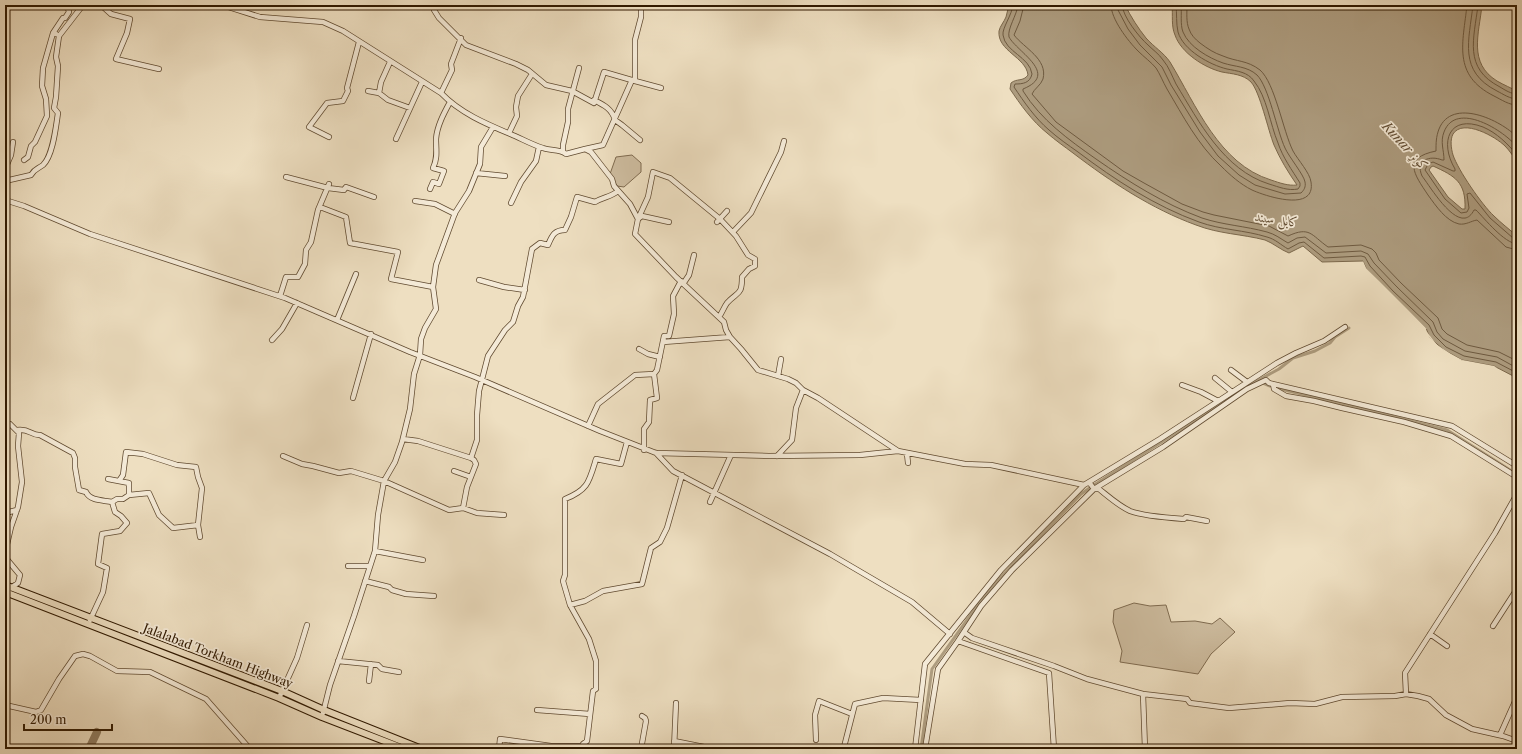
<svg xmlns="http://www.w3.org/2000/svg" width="1522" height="754" font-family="'Libre Caslon Text',Amiri,serif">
<rect width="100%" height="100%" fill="#eedfc1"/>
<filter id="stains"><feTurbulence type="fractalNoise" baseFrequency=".005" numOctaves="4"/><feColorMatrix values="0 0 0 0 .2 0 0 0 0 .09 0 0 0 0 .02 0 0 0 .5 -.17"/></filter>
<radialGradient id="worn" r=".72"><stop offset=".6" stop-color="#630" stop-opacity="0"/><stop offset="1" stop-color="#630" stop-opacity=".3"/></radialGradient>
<path fill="#cebda0" stroke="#7f6b50" d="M632 155 641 163V172L624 187 617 186 610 174 616 157Z
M1134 603 1150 606 1166 605 1171 622 1195 621 1212 624 1220 618 1235 632 1211 654 1198 674 1120 662 1122 651 1113 622 1114 610Z"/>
<path fill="#ad9c7f" stroke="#7b684c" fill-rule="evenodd" d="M1009 5H1125C1131 17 1138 28 1146 38 1154 47 1164 53 1170 62 1196 105 1219 164 1271 180 1280 183 1288 186 1297 185 1288 172 1280 159 1274 145 1268 130 1260 92 1251 82 1243 74 1232 74 1222 72 1205 68 1181 53 1175 35 1171 26 1173 15 1172 5H1482C1479 34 1468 63 1497 81 1504 85 1511 88 1517 91V164C1514 157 1510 151 1505 146 1496 137 1463 118 1453 134 1450 140 1451 148 1453 155 1458 170 1482 205 1494 216 1501 223 1509 229 1517 236V378L1494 366 1462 360 1444 350 1430 338 1426 328 1390 294 1366 268 1363 261 1322 262 1303 246 1289 253C1281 250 1273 243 1265 240 1242 234 1219 234 1196 225 1152 209 1111 182 1073 153 1065 147 1055 140 1047 133 1032 121 1020 104 1010 89L1011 83C1017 78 1023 82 1028 75 1026 57 997 51 999 31 1000 26 1004 22 1006 17 1007 13 1008 9 1009 5ZM1433 166C1455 176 1466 182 1465 209H1462L1448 197 1429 170 1431 167Z"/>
<path fill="#eedfc1" d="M1363 261 1366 268 1427 329 1422 328 1392 298 1364 267 1362 263Z
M1427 332 1437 345 1451 354 1462 360 1494 366 1497 368 1465 362 1449 355 1434 343 1427 335Z"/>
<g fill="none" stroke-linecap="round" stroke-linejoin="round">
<path stroke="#6e5a40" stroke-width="1" d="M1013 5C1012 15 1002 28 1003 35 1005 52 1030 57 1032 74 1030 83 1023 84 1015 84L1014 87C1024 102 1035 118 1049 130 1058 138 1068 145 1078 152 1115 180 1155 206 1199 222 1221 230 1245 230 1267 237 1275 239 1281 245 1288 249L1299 243 1304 242 1324 258 1361 256 1365 257 1370 266 1393 291 1429 325 1434 335 1446 347 1464 356 1496 362 1517 373
M1018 5C1017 15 1007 29 1009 37 1017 52 1060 74 1023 89V91C1041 120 1069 140 1096 159 1129 182 1164 204 1202 218 1223 225 1245 226 1267 232 1275 234 1281 239 1288 243L1297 238 1305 237 1326 253 1361 251 1368 254 1374 263 1397 287 1433 322 1437 332 1443 339 1465 351 1497 357 1517 368
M1024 5 1020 21 1014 35C1024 48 1048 59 1043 79 1041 85 1034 89 1032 94L1056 122 1123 171 1144 183 1182 204 1203 212 1214 215 1269 226 1288 236C1310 226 1311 235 1328 247L1361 245 1372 249 1376 253 1379 260 1401 283 1438 318 1442 329 1447 334 1467 345 1499 352 1517 361
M1111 5C1111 19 1128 41 1138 51 1144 57 1151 62 1156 68 1160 74 1163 82 1167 89 1183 116 1198 145 1221 166 1230 175 1240 184 1252 190 1265 196 1316 213 1311 182 1310 173 1298 160 1293 151 1283 131 1275 83 1260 70 1247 60 1237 62 1223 56 1214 53 1208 49 1200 43 1195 39 1191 35 1189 29 1186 22 1187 13 1187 5
M1117 5 1118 10 1128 29 1140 45 1162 67 1171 85 1200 132 1218 156 1239 175 1255 185 1285 194 1301 193C1304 190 1306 187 1305 182 1304 175 1289 157 1285 148 1277 131 1269 87 1257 75 1247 66 1235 67 1223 63 1209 58 1189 47 1183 32 1180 24 1182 14 1181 5
M1122 5C1123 17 1139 37 1148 45 1153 50 1159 54 1163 60 1169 67 1172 76 1176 84 1199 122 1224 170 1269 184 1279 187 1288 191 1298 189L1300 186V183C1292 170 1283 158 1278 143 1270 124 1267 97 1254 81 1248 72 1237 71 1227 69 1210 65 1183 50 1178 32 1176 23 1177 14 1176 5
M1467 5C1463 43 1452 75 1494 96 1502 100 1509 105 1517 105
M1473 5C1469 41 1458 71 1497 91 1503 94 1510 99 1517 99
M1478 5C1474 39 1463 68 1500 87 1505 90 1511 94 1517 94
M1517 137C1501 120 1452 97 1439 129 1436 137 1436 143 1436 151 1402 158 1414 174 1428 195 1436 206 1446 221 1459 224 1466 225 1471 221 1477 220L1506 247 1517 250
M1517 147C1505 131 1456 100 1444 132 1440 142 1444 150 1444 160H1442C1430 155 1415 160 1422 176 1430 186 1460 238 1474 210H1476C1485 219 1504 243 1517 244
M1517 155C1508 144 1497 133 1483 127 1449 114 1439 142 1455 169V171H1453L1433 162 1428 164 1425 170 1445 199 1461 213 1467 212 1469 208 1467 194 1470 193 1490 218 1513 238 1517 239"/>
<path stroke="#ad9c7f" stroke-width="3" d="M1263 383 1270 386
M1246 387 1279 369 1293 358 1315 351 1330 343 1335 337 1349 328
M1277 388 1447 430 1510 470
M921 749 932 669 979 603 1000 578 1081 494 1094 485 1237 394"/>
<path stroke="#8f7c60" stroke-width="8" d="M89 749 97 732"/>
<defs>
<path id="minor" d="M101 5 111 14 130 19 127 33 116 59 159 69
M222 5 260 17 323 22 343 31 441 93C461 114 489 125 515 136 524 140 533 145 543 148 551 151 560 149 566 154L585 149 591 152 612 179 614 186 630 204 638 219 635 234 676 277 724 322 726 330 730 337 741 349 758 370 788 379 796 383 803 390 818 398 898 451
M436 5 434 10 439 18 466 45 516 64 528 70 546 85 572 91 594 103 604 72 635 81V40L641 17V5
M56 34 53 33 63 18H65L69 12 67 5
M635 81 661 88
M368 91 379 93 388 100 410 108
M379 93 381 82 390 62
M441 93 452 70 451 64 461 38
M594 100C604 105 612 109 615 120L622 125 640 140
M509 133 517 116 516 107 518 96 532 74
M329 137 309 127 327 103 343 101 348 91 347 88 359 42
M396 139 422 82
M585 149 603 145 632 80
M563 152V145L568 122V109L579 68
M24 160 28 157 31 146 35 142 47 116 46 99 42 86 43 68 53 33
M5 169 11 155 13 142
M476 173 505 176
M286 177 328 188 344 190 346 187 374 197
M5 181 31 175C35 168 38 169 43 165 53 156 56 126 58 113L54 108 56 97 58 66 56 57 59 36 83 5
M430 189 433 182 439 184 444 171 433 168C438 158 436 149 436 139 437 126 444 113 450 102
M5 200 24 206 90 234 285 298 410 352 475 377 600 431 656 453 769 456 860 455 898 451 965 464 991 465 1084 485
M415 201 435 204 455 214
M511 203 521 182 536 161 539 147
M320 207 346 217 350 243 398 252 391 279 433 287
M638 219 648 197 653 172 670 178 720 219 736 236 748 255 755 259V266L749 269 742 277C742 296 738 291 727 303 724 307 722 313 719 317
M638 219 642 216 669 222
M717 222 727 211
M733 232 751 213 781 152 784 141
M479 280 504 287 525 290
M683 284 689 275 694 255
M280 296 286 277H298L305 264 306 250 311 242 318 210 329 184
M337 320 356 274
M272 340 282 329 297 303
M663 342 730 337
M639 349 648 354 660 357
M1231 370 1247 382
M778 376 781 359
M1215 378 1232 392
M1273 384 1274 389 1286 396 1314 401 1342 408 1404 422 1451 436 1517 477
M1182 385 1201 392 1218 401
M353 398 371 334
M5 423 10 424 19 433 18 446 22 482 18 507 11 527 5 553
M588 426 598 404 635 375 654 374
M17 430C29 428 32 436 40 435L73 453 75 458V467L79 490 86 492C90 501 103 500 112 502L115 512 121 516 127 523 120 531 102 534 98 564 107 568 103 592 90 620
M403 439 418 441 471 458
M644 450V429L649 422 650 400 657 398 654 374 657 370 664 336H669L674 314 673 296 681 281
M656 453 673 471 830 554 912 602 950 634
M907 454 908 463
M283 456 302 464 313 466 339 473 351 471 384 481 449 510 463 508 477 513 504 515
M777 456 792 440 796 408 803 390
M454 471 471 477
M108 479 129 483V495
M119 481 123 475 126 452 143 454 177 465 196 467 198 477 202 488 198 525 200 537
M1089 482 1094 489H1099C1109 497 1119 506 1130 511 1143 516 1170 518 1184 519L1186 517 1207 521
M112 502 117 499H123L129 495 149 493 159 515 173 528 198 525
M710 502 731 455
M463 508 467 487 476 464 474 460 471 458 477 440V415L479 391 488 356 505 330 513 322 518 306 523 297 532 249 540 243 548 245C552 236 554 230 565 230L571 217 577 197 595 202C603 197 611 197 618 191
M5 513 17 510
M375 551 423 560
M5 557 20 575 18 583 9 589
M348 566H370
M365 581 389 587 392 590 406 594 434 596
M570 605 563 581 565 575V499C588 490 589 482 596 459L621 464 627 442
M1493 626 1517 589
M965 633 972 638 1054 666 1087 679 1143 694 1187 699 1190 703 1229 708 1290 703 1315 704 1342 697 1395 696 1406 694 1418 696 1429 699 1446 715 1472 729 1503 736 1517 741
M1430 634 1447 646
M958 641 981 606 1012 570 1094 489 1163 447 1247 389 1266 380 1269 383 1452 426 1517 466
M338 661 378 665 382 669 399 672
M369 681 371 664
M1143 694 1145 749
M1406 694 1405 673 1495 533 1517 494
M279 698 297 658 307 625
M5 705 36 712 41 710 59 679 75 656 83 654 90 656 117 671 150 672 206 699 250 749
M537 710 590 714
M323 713 330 685 354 616 375 551 378 515 384 481 395 462 402 442 410 409 414 374 420 355 421 339 425 328 436 309 433 287 436 265 455 213 469 191 480 164 481 147 493 127
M1500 735 1517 697
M816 740 815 715 819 701 852 714
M674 741 714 749
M844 747 855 704 883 698 921 700
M499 749 500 739 551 746H582
M581 749 583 744 587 741 593 691 596 689V661L589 639 570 605 585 601 603 591 642 584 651 548 660 542 667 528 682 475
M641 749 646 721 645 718 642 716
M674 749 676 703
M915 749 925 664 1001 570 1084 485 1160 439 1277 363 1296 353 1324 341 1345 327
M925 749 938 669 958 641 1049 673 1054 749"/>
<path id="highway" d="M5 585 282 691 324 710 422 749
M5 592 279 698 322 717 405 749"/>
</defs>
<use href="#minor" stroke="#604a30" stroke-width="6"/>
<use href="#highway" stroke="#301900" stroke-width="8"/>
<use href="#minor" stroke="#f4ead7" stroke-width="4.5"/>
<use href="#highway" stroke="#eedfc1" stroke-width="6"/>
</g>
<g text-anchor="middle" stroke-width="3.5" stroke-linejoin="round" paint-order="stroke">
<g font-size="12" fill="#301900" stroke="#f4ead7">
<text transform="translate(218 656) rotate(21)" y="4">Jalalabad Torkham Highway</text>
</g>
<g font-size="13" font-style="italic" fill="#624d33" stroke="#f4ead7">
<text transform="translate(1406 146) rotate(47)" y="5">Kunar کونړ</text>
<text transform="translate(1277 219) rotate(8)" y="5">کابل سيند</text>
</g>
</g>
<rect width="1522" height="754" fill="none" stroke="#eedfc1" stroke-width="20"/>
<rect x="6" y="6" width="1510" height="742" fill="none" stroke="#301900" stroke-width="2"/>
<rect x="10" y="10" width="1502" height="734" fill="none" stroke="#301900"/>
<path d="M24 724v6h88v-6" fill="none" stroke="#301900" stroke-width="2"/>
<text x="30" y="724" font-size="12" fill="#301900" stroke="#f4ead7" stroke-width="3" paint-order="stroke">200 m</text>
<rect width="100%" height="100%" filter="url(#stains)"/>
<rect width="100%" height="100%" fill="url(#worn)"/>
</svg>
